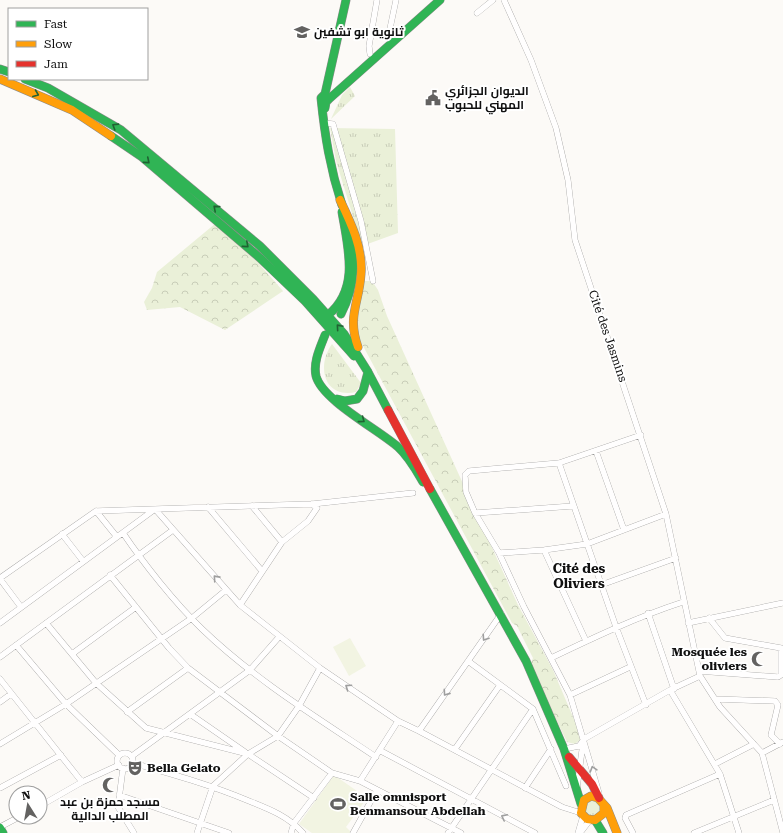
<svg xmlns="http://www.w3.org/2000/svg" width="783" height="833" font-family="'Roboto Serif',Cairo,serif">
<defs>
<pattern id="grass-tufts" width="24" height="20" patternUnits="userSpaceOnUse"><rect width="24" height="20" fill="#eaf0d8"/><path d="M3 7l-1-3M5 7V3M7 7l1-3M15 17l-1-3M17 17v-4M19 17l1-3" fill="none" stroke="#c8cdb8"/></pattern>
<pattern id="park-crowns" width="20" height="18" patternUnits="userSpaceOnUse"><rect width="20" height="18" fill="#eaf0d8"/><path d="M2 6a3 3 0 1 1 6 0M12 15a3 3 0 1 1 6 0" fill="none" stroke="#c8cdb8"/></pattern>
</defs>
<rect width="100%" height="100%" fill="#fcfaf7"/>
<path fill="url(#grass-tufts)" d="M350 87 355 96 331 119 342 95Z
M330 128 395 129 398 233 362 246 336 161Z
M332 344 361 383 356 392C324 399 316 366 332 344Z
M583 808a9 9 0 1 1 18 0a9 9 0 1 1-18 0Z"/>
<path fill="url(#park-crowns)" d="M216 223 254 258 283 291 225 330 180 307 147 310 144 302 152 288 157 272Z
M364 281H372L378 290 387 316 518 605 553 670 582 738 575 744 567 742 530 665 533 658 517 626 512 623 355 331V317Z"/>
<path fill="#f2f4e2" d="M350 638 366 666 349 676 333 647Z
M334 775 367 798 346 827 352 833H312L299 824Z"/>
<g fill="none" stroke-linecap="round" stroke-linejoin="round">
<defs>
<path id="street" d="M504 0 531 60 556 128 568 180 575 240 666 514 700 676 720 707 762 753 783 833
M477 13 493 0
M388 38 396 0
M370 54 369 46 377 0
M324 123 333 124 361 221 373 281
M596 451 624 530
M559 463 616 627 646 705
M252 506 282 542
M208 507 262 571
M96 511 117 537
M475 513 573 506
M123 533C144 564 175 603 202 629 254 679 316 717 376 757
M62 534 83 561
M544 550 586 641
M499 553 544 550 587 544 666 514
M110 575 169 648 188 668 278 736 332 773 360 781 461 833
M0 578 96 511 155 509 240 605 320 668 398 721 419 731 501 614
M0 579 21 607
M601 585 676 558
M240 605 282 542 308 521 317 508 312 504
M648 613 674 689
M0 623 155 509 312 504 413 493
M46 623 96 683 146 728 248 754 314 798
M688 623 783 603
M16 645 66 704 119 755
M72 654 136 607
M0 657 173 530
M551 658C595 637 637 617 683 602
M468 661 533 709 566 786
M699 671 778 677 781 675V648L725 638 709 618
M0 679 82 782
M670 690 720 774
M570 695 630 667
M715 699 775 701 778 705 771 735 780 744
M0 702 11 694
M127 712 188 668
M190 714 245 752
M419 731 562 807 581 813
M0 744 66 704 192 618 226 590
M455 749 500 685
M564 749 579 746 584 739 670 690 700 676
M381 751 535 833
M762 753 783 742
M117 761a8 8 0 1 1 16 0a8 8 0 1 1-16 0Z
M132 756 250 670 279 637
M133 763C172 774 211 785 249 801 269 809 288 816 303 833
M715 764 754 744
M123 768 118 807 134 833
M360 781 398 721
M0 788 61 755
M525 788 551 749
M577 788 583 743
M599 793 570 695 524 607 499 553 475 513 466 492 465 475 469 471 559 463 641 435
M119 795 229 833
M40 806 82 782 119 765
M0 827 19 817
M197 833 213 786 248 754 278 736 299 706 320 668
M291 833 294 823 332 773
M353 833 377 790
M448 833 533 709
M578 833 583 816
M580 833 590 820
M633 833 625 818 626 815 720 774 739 833
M694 833 774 800"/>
<path id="fast" d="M0 69 9 72
M25 79 48 88 121 130 260 246 313 299 344 334 368 372 388 410
M325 108 326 102 329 99 440 0
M111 136 142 157 260 258 305 301 354 356
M342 205C330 168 325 137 321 98L325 94 346 0
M341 314C356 285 355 259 348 228
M328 315C360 289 348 248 342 212
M325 335C320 348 313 362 316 376 322 400 379 430 398 447 409 457 416 470 423 482
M337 399 345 401 357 399 363 391 368 372
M430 489 526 661 564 749 581 804
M595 820 603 833
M0 828 3 833"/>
<path id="slow" d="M0 79 72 110 111 136
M340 200C351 223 363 248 361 274 359 304 347 316 358 347
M604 805V813L595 820 587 819 581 813 584 800 591 796 598 798 607 808 617 833"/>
<path id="jam" d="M388 410 430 489
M569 757 592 784 599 798"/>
</defs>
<use href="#street" stroke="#969594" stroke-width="6"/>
<use href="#fast" stroke="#8d8c8b" stroke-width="9"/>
<use href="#slow" stroke="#8d8c8b" stroke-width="9"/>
<use href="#jam" stroke="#8d8c8b" stroke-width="9"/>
<use href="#street" stroke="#fffefe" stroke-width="5.5"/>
<use href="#fast" stroke="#30b455" stroke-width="8"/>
<use href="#slow" stroke="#ff9f0a" stroke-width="8"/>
<use href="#jam" stroke="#e5322d" stroke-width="8"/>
</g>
<defs><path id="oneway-chevron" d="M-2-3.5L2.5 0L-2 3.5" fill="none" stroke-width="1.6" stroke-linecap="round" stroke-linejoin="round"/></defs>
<g stroke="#206232">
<use href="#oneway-chevron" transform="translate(36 94) rotate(22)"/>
<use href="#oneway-chevron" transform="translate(115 126) rotate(-148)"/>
<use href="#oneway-chevron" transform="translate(147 161) rotate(40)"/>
<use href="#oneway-chevron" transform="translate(216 208) rotate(-139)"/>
<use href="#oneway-chevron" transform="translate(246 245) rotate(41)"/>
<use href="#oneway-chevron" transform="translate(339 327) rotate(-131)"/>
<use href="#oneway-chevron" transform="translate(362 420) rotate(37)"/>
</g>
<g stroke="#9f9f9f">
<use href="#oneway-chevron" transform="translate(216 578) rotate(-132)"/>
<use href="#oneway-chevron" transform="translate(485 638) rotate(124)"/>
<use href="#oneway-chevron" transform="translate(348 687) rotate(-146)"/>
<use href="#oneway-chevron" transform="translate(446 693) rotate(125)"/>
<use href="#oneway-chevron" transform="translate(593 769) rotate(-107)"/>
<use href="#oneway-chevron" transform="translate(504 817) rotate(-153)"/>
</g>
<defs>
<symbol id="school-bare" viewBox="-9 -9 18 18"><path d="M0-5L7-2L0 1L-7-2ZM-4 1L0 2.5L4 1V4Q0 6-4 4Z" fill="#636261" stroke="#fff" stroke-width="2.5" paint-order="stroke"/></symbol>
<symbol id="civic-bare" viewBox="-9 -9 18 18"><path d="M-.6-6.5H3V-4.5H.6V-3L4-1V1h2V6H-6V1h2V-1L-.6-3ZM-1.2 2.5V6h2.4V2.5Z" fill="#636261" stroke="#fff" stroke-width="2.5" paint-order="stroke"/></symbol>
<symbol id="mosque-bare" viewBox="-9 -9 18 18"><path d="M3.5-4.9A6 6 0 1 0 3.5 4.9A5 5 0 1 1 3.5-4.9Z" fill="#636261" stroke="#fff" stroke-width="2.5" paint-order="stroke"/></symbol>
<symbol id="theatre-bare" viewBox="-9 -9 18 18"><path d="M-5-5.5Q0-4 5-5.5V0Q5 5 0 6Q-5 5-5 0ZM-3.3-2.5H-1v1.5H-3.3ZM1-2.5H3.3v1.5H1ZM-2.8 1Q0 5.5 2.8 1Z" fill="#636261" stroke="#fff" stroke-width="2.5" paint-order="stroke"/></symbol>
<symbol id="stadium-bare" viewBox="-9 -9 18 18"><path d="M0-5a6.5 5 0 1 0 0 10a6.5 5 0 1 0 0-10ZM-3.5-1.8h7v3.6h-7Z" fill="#636261" stroke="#fff" stroke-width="2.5" paint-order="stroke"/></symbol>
</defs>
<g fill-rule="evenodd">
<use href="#school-bare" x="291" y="21" width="22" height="22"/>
<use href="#civic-bare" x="422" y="87" width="22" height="22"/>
<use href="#mosque-bare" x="748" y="648" width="22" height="22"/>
<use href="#theatre-bare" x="124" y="757" width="22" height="22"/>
<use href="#mosque-bare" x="99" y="774" width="22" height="22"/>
<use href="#stadium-bare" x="327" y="793" width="22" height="22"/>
</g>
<g text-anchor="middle" stroke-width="4" stroke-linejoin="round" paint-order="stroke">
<g font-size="12" font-weight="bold" fill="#101010" stroke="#fff" text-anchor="start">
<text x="314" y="36">ثانوية ابو تشفين</text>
<text x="445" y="95">الديوان الجزائري<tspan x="445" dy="14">المهني للحبوب</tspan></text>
<text x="747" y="656" text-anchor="end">Mosquée les<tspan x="747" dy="14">oliviers</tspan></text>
<text x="147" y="772">Bella Gelato</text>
<text x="350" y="801">Salle omnisport<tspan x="350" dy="14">Benmansour Abdellah</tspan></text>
<text x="110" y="806" text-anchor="middle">مسجد حمزة بن عبد<tspan x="110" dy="14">المطلب الدالية</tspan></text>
</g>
<g font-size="12" fill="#101010" stroke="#fff">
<text transform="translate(608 336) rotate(71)" y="4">Cité des Jasmins</text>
</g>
<g font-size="13" font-weight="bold" fill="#101010" stroke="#fff">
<text x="579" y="573">Cité des<tspan x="579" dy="15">Oliviers</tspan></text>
</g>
</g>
<rect x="8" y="8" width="140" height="72" fill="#ffffff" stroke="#9f9f9f"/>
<rect x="16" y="21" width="20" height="6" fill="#30b455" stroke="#9f9f9f"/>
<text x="44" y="28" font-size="12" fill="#101010">Fast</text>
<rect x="16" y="41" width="20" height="6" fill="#ff9f0a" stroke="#9f9f9f"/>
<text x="44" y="48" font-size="12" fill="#101010">Slow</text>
<rect x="16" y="61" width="20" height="6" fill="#e5322d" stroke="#9f9f9f"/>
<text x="44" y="68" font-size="12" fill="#101010">Jam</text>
<g transform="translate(28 805) rotate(349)"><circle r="19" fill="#ffffff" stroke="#9f9f9f"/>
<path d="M0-3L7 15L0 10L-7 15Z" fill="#636261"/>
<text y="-6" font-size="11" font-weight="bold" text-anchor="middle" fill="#101010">N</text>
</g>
</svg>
